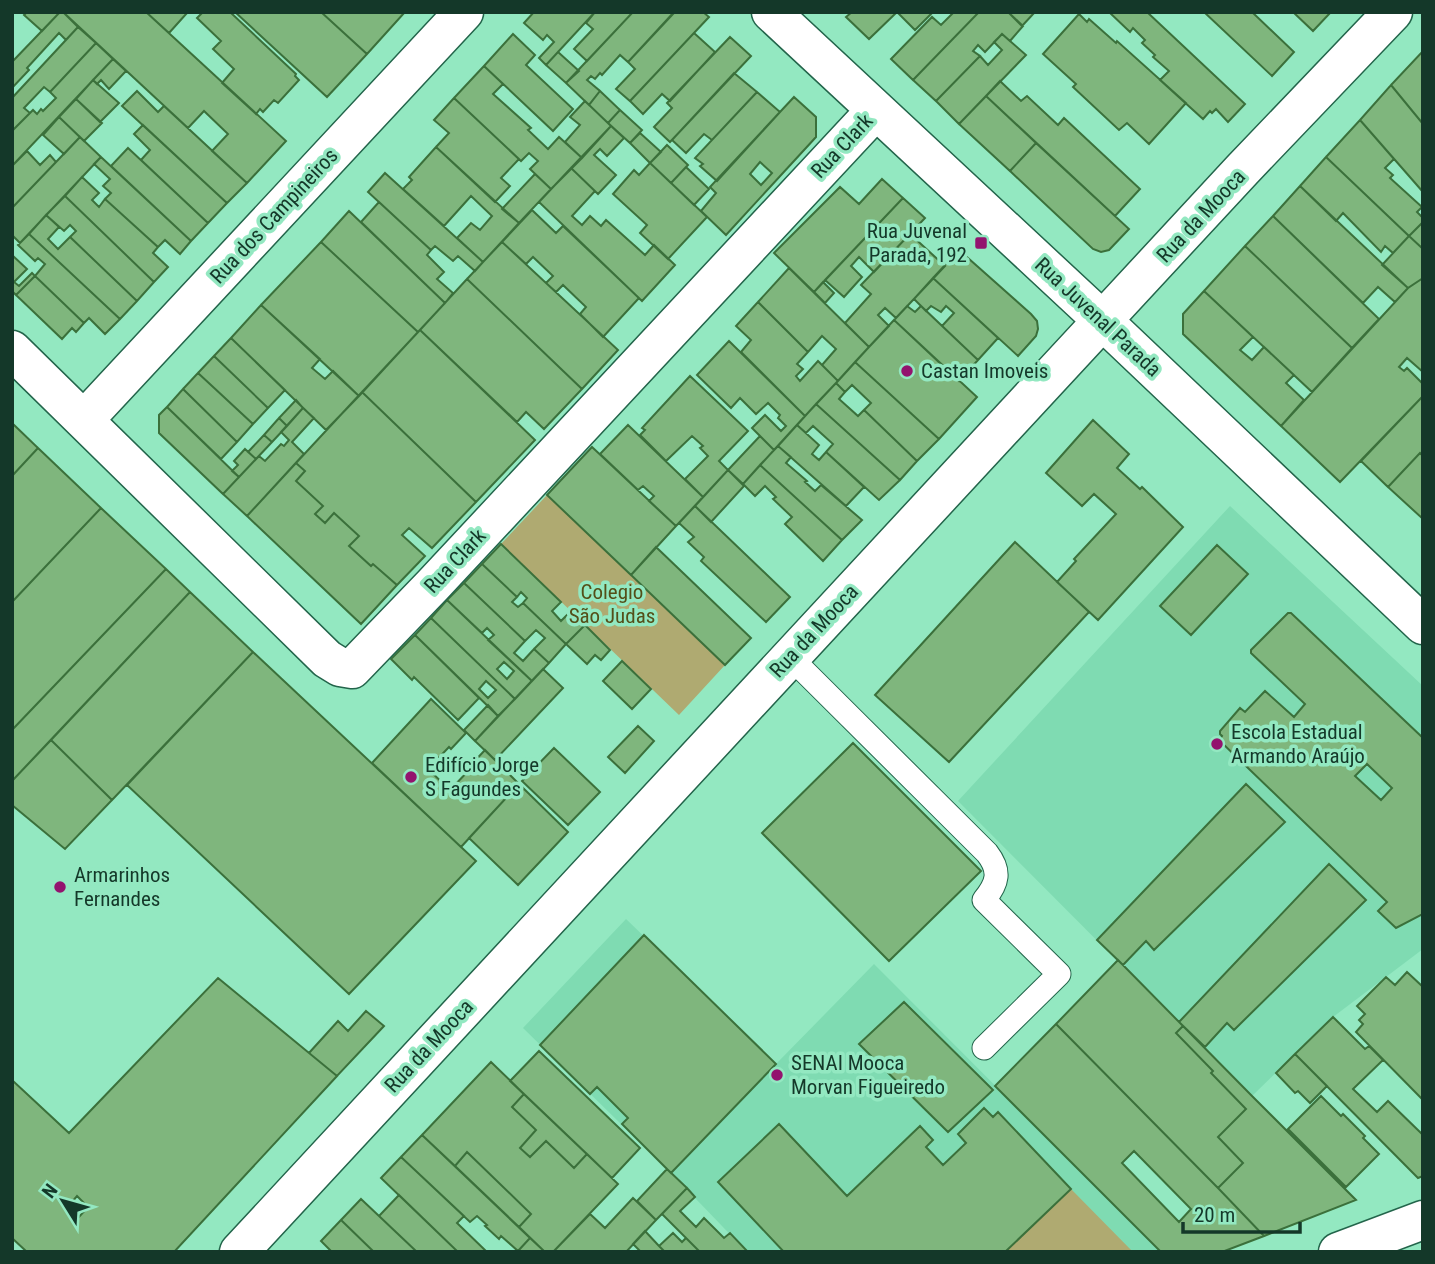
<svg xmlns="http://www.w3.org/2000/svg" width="1435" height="1264" font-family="'Roboto Condensed',sans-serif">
<rect width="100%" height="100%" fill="#93e8c1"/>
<path fill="#7fdbb2" d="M1230 506 1423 686V949L1333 1017 1252 1096 958 801Z
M626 919 776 1064 874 964 1161 1252H747L671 1173 523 1028Z"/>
<path fill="#afaa71" d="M547 495 725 665 679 715 501 544Z
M1071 1189 1133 1252H1005Z"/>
<path fill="#7fb67d" stroke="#3b703b" stroke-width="2" fill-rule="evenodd" d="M27 12H60L42 31 24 15Z
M60 12H63L78 27 66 40 59 33 27 68 29 70 12 88V62Z
M63 12H146L286 141 247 183 212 151 228 134 204 111 188 128Z
M146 12H186L187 13 169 33Z
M203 12H230L296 74 295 76 299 80 278 103 274 100 263 112 260 109 256 114 222 83 234 69 213 49 221 41 197 18Z
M235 12H321L367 54 327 97Z
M321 12H405L367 54Z
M534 12H595L546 65 539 58 554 42 547 35 543 40 524 23Z
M595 12H633L587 61 574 49 593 29 586 23Z
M633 12H671L673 14 628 62 620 55 602 75 600 73 595 79 591 76 587 80 600 91 589 105 566 83Z
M674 12H703L709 17 630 101 616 89 635 69 628 62Z
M852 12H897L869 39 846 17Z
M897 12H933L915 30Z
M954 12H979L913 80 891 59 932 17 941 25Z
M979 12H1008L1023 26 1010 41 1002 34 985 52 978 45 973 51 980 56 936 101 913 80Z
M1008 12H1035L1022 26Z
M1109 12H1147L1245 104 1228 122 1216 109 1212 113 1210 111 1203 119 1160 80 1169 71 1153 57 1155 55 1142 43 1145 40 1133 28 1130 32Z
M1204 12H1252L1294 52 1272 76Z
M1293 12H1331L1313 31Z
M1079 14 1087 22 1089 19 1116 43 1117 41 1186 103 1149 144 1127 123 1119 130 1073 87 1076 84 1043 54Z
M78 27 96 43 50 92 44 87 24 108 30 113 12 131V98Z
M694 33 715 52 670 101 662 94 643 114 630 101Z
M513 34 535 55 526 65 573 109 553 131 484 66Z
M1002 34 1026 55 959 124 936 101 980 56 988 65 1002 50 994 42Z
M730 37 751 56 670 142 654 127 672 108 667 103Z
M96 43 113 59 12 166V131L33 110 37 114 41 109 43 111 56 98 50 92Z
M1423 51V124L1391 85Z
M558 52 579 71 566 83 546 65Z
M113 59 126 71 109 89 101 80 97 84 93 80Z
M484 66 503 84 493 94 531 128 528 130 548 149 559 137 582 158 551 189 530 169 538 161 529 153 521 161 454 98Z
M734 73 757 92 712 140 704 134 686 153 672 140Z
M93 80 119 103 100 122 76 99Z
M1000 81 1021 101 1027 96 1058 125 1064 118 1140 189 1115 216 986 96Z
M1391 85 1423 124V192L1360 120Z
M137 91 158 112 164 106 247 183 227 203 122 106Z
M600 91 620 110 608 123 589 105Z
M757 92 780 112 717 181 700 166 703 164 695 158Z
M986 96 1036 143 1010 171 959 124Z
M794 97 816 117V137L726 235 701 211 716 193 710 187ZM760 162 772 173 761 185 750 174Z
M454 98 519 159 501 178 510 186 495 202 436 147 449 133 434 120Z
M76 99 102 123 84 141 59 117Z
M585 101 611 126 582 158 565 142 580 125 570 117Z
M620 110 642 130 630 143 608 123Z
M59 117 80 137 64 154 43 135Z
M1360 120 1394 159 1385 168 1393 175 1390 178 1422 207 1417 212 1423 218V222L1409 236 1326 157Z
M143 125 227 203 208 223 141 160 150 150 134 134Z
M611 126 624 138 607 156 600 149 594 155 616 175 598 194 571 168Z
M640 133 661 152 650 163 630 143Z
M80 137 101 157 20 243 12 235V208Z
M1036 143 1129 229 1109 250 1101 252 1093 249 1010 171Z
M667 145 688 165 671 183 650 163Z
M436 147 519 223 483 262 457 238 471 223 480 230 492 216 471 196 444 226 403 189 412 180 409 177Z
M128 148 208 223 191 241 111 166Z
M27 151 40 165 50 155 56 162 12 208V166Z
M101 157 191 241 180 254 165 240 158 247 105 199 111 193 103 186 110 179 94 164Z
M1326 157 1409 236 1393 253 1385 246 1381 252 1343 213 1336 221 1300 186Z
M650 163 707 217 668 259 640 233 647 225 613 194 634 170 639 175Z
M686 167 709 189 694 205 671 183Z
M571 168 595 191 572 216 582 225 590 216 601 226 606 220 645 255 654 245 675 265 642 301 539 202Z
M385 173 483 262 475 271 458 256 453 261 435 246 431 250 368 192Z
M535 174 551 189 519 223 502 209Z
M82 177 99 193 92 200 99 207 105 199 158 247 153 253 168 267 154 282 65 196Z
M882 179 903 198 814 292 774 253 840 187 859 204Z
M1300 186 1408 288 1395 302 1378 287 1363 303 1273 216Z
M65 196 154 282 137 301 70 237 76 231 70 225 64 231 46 215Z
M903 198 925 218 874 272 859 257 851 266 862 277 844 297 825 280Z
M379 202 431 250 427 255 444 272 437 279 453 293 445 303 361 222Z
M532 210 556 233 563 226 639 298 603 337 580 314 586 307 563 285 556 292 546 283 553 276 533 257 526 264 502 242Z
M349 211 445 303 418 332 321 242Z
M46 215 59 227 48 239 58 249 70 237 137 301 120 319 29 234Z
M1273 216 1379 319 1352 348 1245 246Z
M1423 222V249L1409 236Z
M29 234 120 319 105 334 89 318 84 323 35 276 45 264 38 258 35 261 18 245Z
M910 234 945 266 896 318 885 308 878 315 889 326 869 347 845 323 871 294 861 285Z
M1409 236 1423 249V278L1408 288 1382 265Z
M321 242 418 332 359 396 261 305Z
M502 242 618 350 582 389 467 279Z
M1245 246 1352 348 1312 392 1204 291Z
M959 250 1031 314 1037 321 1038 329 1036 336 1018 356 933 278Z
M12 255 27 269 14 282 19 286 32 273 35 276 16 295 12 291Z
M789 268 869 347 838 381 822 365 836 349 822 336 808 352 758 302Z
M35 276 84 323 76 332 72 328 62 339 16 295Z
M933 278 998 338 978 360 942 326 954 313 946 306 941 312 931 306 926 311 914 299Z
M1423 278V372L1407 358 1399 367 1404 371 1407 368 1423 384V396L1340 482 1281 426 1408 288Z
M467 279 582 389 544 429 526 412 517 422 420 330Z
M823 282 834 293 825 303 814 292Z
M1204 291 1253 337 1240 350 1252 360 1264 347 1294 375 1286 383 1304 400 1281 426 1183 334V314Z
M758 302 808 352 797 364 803 369 796 376 800 381 818 361 838 381 805 416 741 352 751 340 736 326Z
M261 305 320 359 312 368 325 379 333 371 359 396 326 430 231 338Z
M907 306 915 312 921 306 978 360 959 381 894 320Z
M894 320 977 397 939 439 855 362Z
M420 330 535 440 476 502 362 392Z
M231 338 285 390 268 408 214 356Z
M729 341 805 416 774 450 752 428 765 415 781 431 786 426 778 418 780 415 768 403 756 414 740 398 731 408 697 375Z
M214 356 268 408 253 424 198 373Z
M855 362 939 439 917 461 864 410 871 403 852 385 845 392 836 383Z
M198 373 253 424 237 442 183 389Z
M690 376 748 431 719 461 728 470 703 497 685 479 708 456 700 448 703 446 692 436 666 461 640 435 645 430 642 428Z
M836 383 845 392 839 399 858 416 864 410 917 461 900 480 816 404Z
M183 389 237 442 221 459 167 407Z
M362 392 476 502 432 548 409 528 402 535 425 556 397 585 373 564 371 566 349 546 359 536 334 513 325 523 315 514 323 506 296 481 305 471 296 463Z
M1423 396V456L1420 453 1388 487 1361 461Z
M296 400 303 408 287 426 279 418Z
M816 404 900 480 879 500 826 452 833 444 813 426 806 433 797 425Z
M167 407 239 477 223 494 159 433V415Z
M303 408 314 418 292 442 304 454 247 516 223 494 259 456 265 461 281 444 284 446 289 440 281 432Z
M279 418 287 426 272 442 264 435Z
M1093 420 1129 454 1117 468 1140 489 1142 487 1183 527 1098 620 1057 582 1076 561 1074 559 1116 514 1094 494 1082 506 1046 473Z
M12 423 38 448 12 476Z
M628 425 703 497 676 526 649 501 654 496 643 486 638 490 600 454Z
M797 425 819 445 812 454 819 460 826 452 864 487 846 506 778 446Z
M264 435 272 442 256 459 248 452Z
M760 436 774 450 743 484 728 470Z
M778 446 791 457 786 463 807 481 805 482 815 491 821 485 862 520 842 540 760 465Z
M592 447 676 526 631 575 547 495Z
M38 448 101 508 12 602V476Z
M245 449 256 459 239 477 232 471 238 465 234 461Z
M1420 453 1423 456V519L1388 487Z
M296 463 305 471 296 481 323 506 315 514 325 523 334 513 359 536 349 546 371 566 373 564 397 585 361 624 247 516Z
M760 465 842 540 823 561 785 524 792 517 773 499 776 497 765 486 755 496 743 484Z
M728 470 744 486 711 522 695 506Z
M695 506 790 597 766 622 701 561 704 557 688 542 694 537 679 523Z
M101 508 166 569 12 730V602Z
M1015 542 1089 612 949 762 875 695Z
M501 544 561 602 552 611 561 621 571 611 585 625 566 644 523 603 527 598 521 592 517 597 482 564Z
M1217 545 1248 574 1191 635 1160 606Z
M656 547 751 638 725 665 631 575Z
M482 564 517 597 512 602 518 607 523 603 566 644 549 663 534 649 545 638 536 630 525 641 464 583Z
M166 569 190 592 12 781V730Z
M464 583 525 641 514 653 523 661 534 649 549 663 532 681 488 640 494 635 487 628 482 633 447 600Z
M190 592 253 652 112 800 51 740Z
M447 600 532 681 515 699 431 618ZM504 662 514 671 507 679 497 669Z
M1288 613H1291L1423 738V914L1396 928 1378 911 1387 902 1221 742 1220 739 1222 736 1220 734V731L1240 708 1245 712 1265 691 1294 717 1305 704 1251 653V650ZM1367 764 1392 788 1381 800 1355 776Z
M431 618 515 699 498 716 415 635ZM486 681 496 690 488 698 479 689Z
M585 625 610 650 601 660 595 655 587 664 566 644Z
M415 635 479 698 458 720 414 677 412 680 391 659Z
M253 652 476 861 349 994 127 785Z
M622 661 651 689 632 709 603 681Z
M543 669 563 688 495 760 475 741Z
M431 699 466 733 451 749 449 747 428 769 450 790 472 767 470 766 485 750 519 784 461 847 372 763Z
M488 705 498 716 475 741 464 730Z
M638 726 654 741 625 773 608 757Z
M51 740 112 800 65 849 12 805V781Z
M853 743 981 871 889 961 762 833Z
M554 748 600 792 568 825 522 781Z
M519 784 568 832 518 885 469 838Z
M1246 784 1285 822 1154 950 1146 941 1123 965 1097 940Z
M1329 864 1366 900 1234 1030 1227 1023 1205 1047 1179 1022Z
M644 935 776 1064 671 1173 622 1124 628 1118 597 1087 590 1094 540 1045Z
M1118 960 1183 1026 1176 1033 1213 1071 1211 1073 1246 1109 1218 1137 1243 1163 1218 1188 1056 1024Z
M1407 972 1423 987V1100L1356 1032 1363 1024 1359 1020 1365 1014 1357 1006 1386 977 1395 985Z
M218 978 337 1076 174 1252H27L12 1238V1080L69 1133ZM77 1196 88 1207 77 1219 66 1209Z
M904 1002 993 1090 948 1132 859 1044Z
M366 1011 384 1026 337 1076 309 1053 338 1021 348 1031Z
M1333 1017 1365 1049 1369 1046 1383 1060 1353 1089 1377 1112 1388 1101 1423 1135V1176L1418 1178 1295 1054Z
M1056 1024 1218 1188 1264 1236 1222 1252H1161L995 1086ZM1134 1151 1191 1209 1179 1222 1122 1163Z
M1183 1026 1252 1096 1356 1200 1264 1236 1218 1188 1243 1163 1218 1137 1246 1109 1211 1073 1213 1071 1176 1033Z
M539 1051 640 1148 612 1178 510 1081Z
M1295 1054 1327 1086 1310 1103 1298 1091 1295 1093 1276 1073Z
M491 1062 524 1094 512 1107 536 1130 520 1148 530 1157 546 1141 574 1168 587 1154 618 1184 553 1252H545L519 1227 531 1214 467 1152 455 1166 422 1135Z
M524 1094 587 1154 574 1168 546 1141 530 1157 520 1148 536 1130 512 1107Z
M1321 1096 1341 1116 1343 1114 1365 1136 1363 1138 1379 1154 1346 1187 1288 1129Z
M984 1108 993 1117 998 1112 1071 1189 1005 1252H784L718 1182 779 1124 847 1196 920 1126 933 1140 926 1147 943 1165 966 1143 958 1134Z
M422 1135 530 1238 518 1251 501 1236 499 1239 485 1226 487 1225 477 1216 470 1222 401 1157Z
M467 1152 531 1214 519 1227 455 1166Z
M401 1157 464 1216 457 1223 487 1252H458L381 1178Z
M667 1169 687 1188 656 1220 637 1201Z
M687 1188 695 1197 680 1211 696 1227 704 1218 724 1238 730 1233 748 1252H700L662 1214Z
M399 1195 458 1252H417L379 1216Z
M633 1198 656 1220 626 1252H553L590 1214 605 1228Z
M361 1199 379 1216 417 1252H374L341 1220Z
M341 1220 374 1252H332L321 1241Z
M645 1231 659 1246 665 1252H641L633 1244Z
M673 1233 682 1242 686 1238 700 1252H665L659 1246Z
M530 1238 545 1252H517Z"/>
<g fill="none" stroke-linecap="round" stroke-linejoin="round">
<defs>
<path id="lane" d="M790 657 987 853C1001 871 998 883 984 900L1059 974 984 1048"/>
<path id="street" d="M771 12 1103 321 1423 625
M12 350 327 659 340 667 352 669 433 585 876 110
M84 420 464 12"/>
<path id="secondary" d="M239 1252 1242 170 1393 12
M1338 1252 1423 1220"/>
</defs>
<use href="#lane" stroke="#23654b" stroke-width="25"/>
<use href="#street" stroke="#23654b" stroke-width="41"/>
<use href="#secondary" stroke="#23654b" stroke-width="41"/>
<use href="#lane" stroke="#fff" stroke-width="23"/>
<use href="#street" stroke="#fff" stroke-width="38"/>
<use href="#secondary" stroke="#fff" stroke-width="38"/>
</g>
<g fill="#93136e" stroke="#93e8c1" stroke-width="2.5">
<rect x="974" y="236" width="14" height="14" rx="3.5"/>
<circle cx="907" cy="371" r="7"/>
<circle cx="1217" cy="744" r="7"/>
<circle cx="411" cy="777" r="7"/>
<circle cx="60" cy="887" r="7"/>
<circle cx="777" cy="1075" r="7"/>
</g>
<g text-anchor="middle" stroke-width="7" stroke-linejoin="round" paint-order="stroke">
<g font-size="21" fill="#143829" stroke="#93e8c1">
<text transform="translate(842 146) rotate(-47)" y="7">Rua Clark</text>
<text transform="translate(274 216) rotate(-47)" y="7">Rua dos Campineiros</text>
<text transform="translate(1201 216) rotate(-47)" y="7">Rua da Mooca</text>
<text transform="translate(1098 317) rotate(43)" y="7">Rua Juvenal Parada</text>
<text transform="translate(455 561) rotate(-47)" y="7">Rua Clark</text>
<text transform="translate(814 631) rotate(-47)" y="7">Rua da Mooca</text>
<text transform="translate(429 1046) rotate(-47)" y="7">Rua da Mooca</text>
</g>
<g font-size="21" fill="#143829" stroke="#93e8c1" text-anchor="start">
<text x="967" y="238" text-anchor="end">Rua Juvenal<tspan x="967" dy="24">Parada, 192</tspan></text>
<text x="921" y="378">Castan Imoveis</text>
<text x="1231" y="739">Escola Estadual<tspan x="1231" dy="24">Armando Araújo</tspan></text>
<text x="425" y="772">Edifício Jorge<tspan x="425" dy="24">S Fagundes</tspan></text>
<text x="74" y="882">Armarinhos<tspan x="74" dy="24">Fernandes</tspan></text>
<text x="791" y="1070">SENAI Mooca<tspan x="791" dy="24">Morvan Figueiredo</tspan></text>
</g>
<g font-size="21" fill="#544f19" stroke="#93e8c1">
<text x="612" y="599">Colegio<tspan x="612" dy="24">São Judas</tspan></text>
</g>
</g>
<rect width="1435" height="1264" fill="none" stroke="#143829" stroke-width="28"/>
<g transform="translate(63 1201) rotate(307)" stroke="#93e8c1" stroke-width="5" paint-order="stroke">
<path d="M0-5L12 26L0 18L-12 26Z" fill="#143829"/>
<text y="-10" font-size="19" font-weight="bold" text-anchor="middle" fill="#143829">N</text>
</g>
<path d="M1183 1222v10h117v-10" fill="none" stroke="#143829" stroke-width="3.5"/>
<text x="1194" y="1222" font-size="21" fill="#143829" stroke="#93e8c1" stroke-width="5" paint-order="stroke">20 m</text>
</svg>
